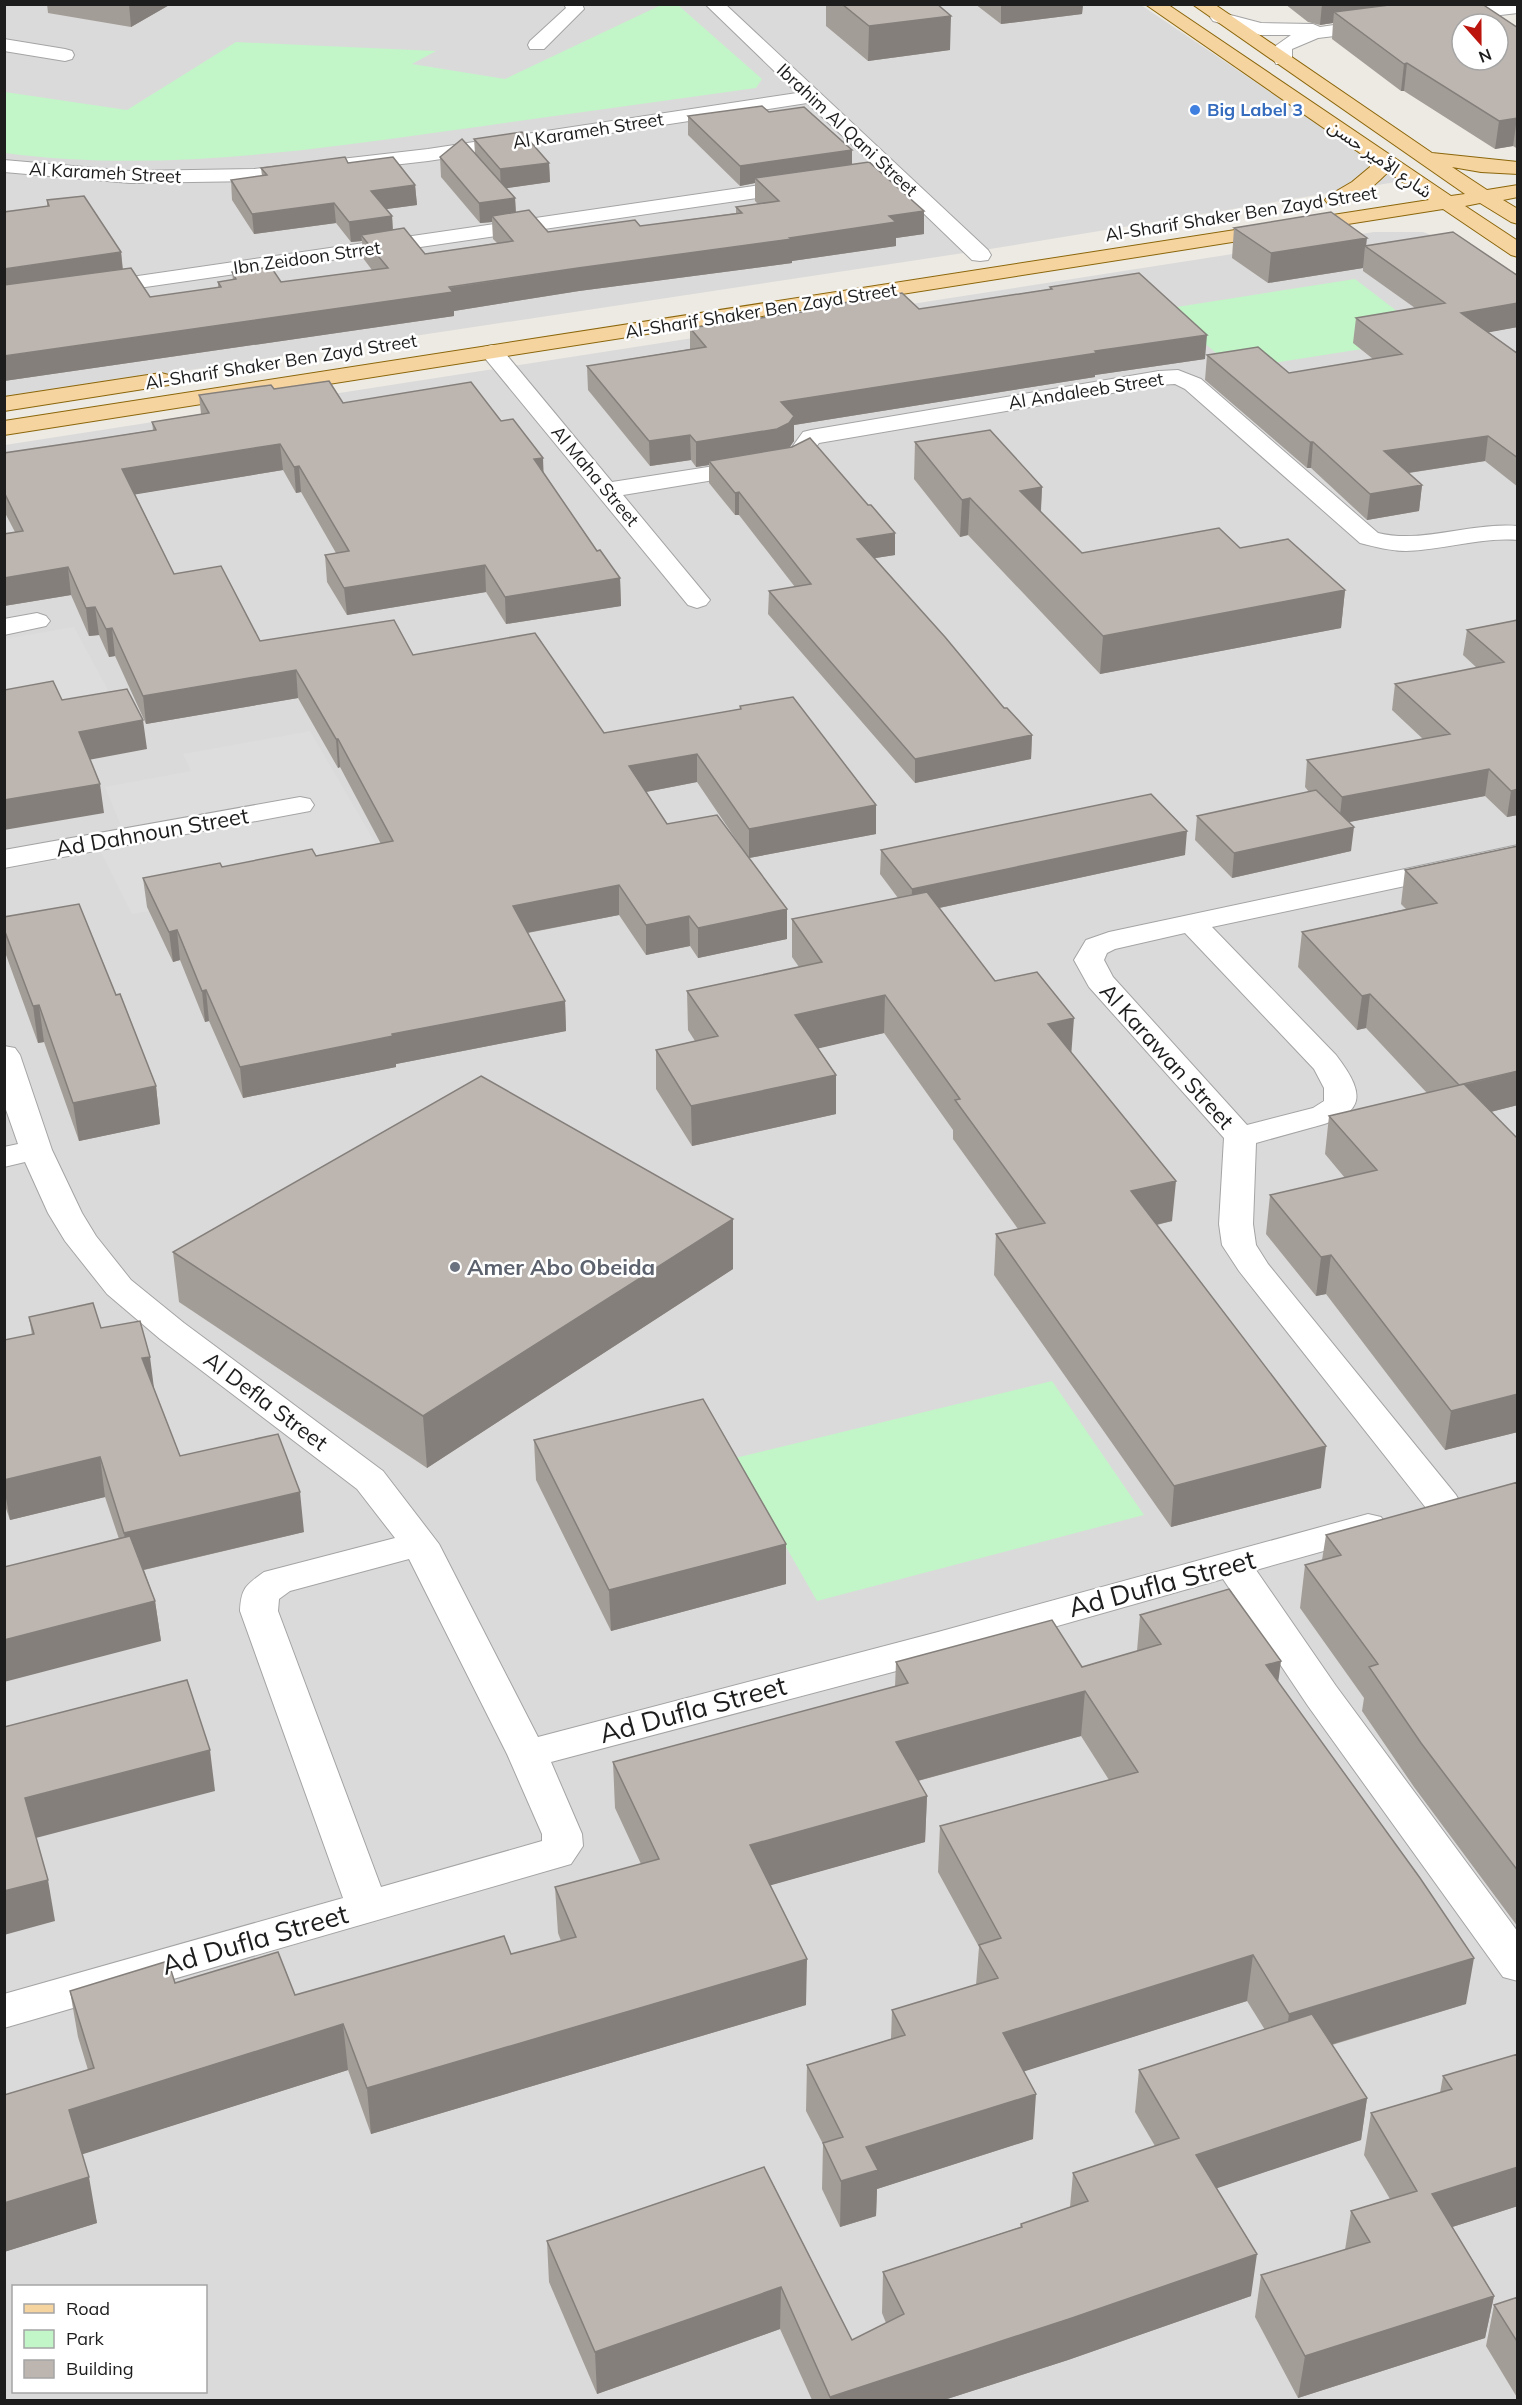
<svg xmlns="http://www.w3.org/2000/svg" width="1522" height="2405" font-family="Mulish,'Noto Sans Arabic',sans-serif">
<rect width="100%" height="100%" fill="#edeae3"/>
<path fill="#dbdada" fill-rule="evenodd" d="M5 5H1141L1402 181 990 249 5 398Z
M1374 232H1423L1466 248 1518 285 1517 2400H5V445ZM14 2286H206V2392H14Z"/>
<path fill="#c2f5c8" d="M661 5H678L762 79 756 88C648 103 540 118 433 133 291 153 147 172 5 153V92L127 110 236 42 436 51 412 64 505 79Z
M1355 279 1432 338 1235 369 1164 309Z
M1052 1381 1144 1515 817 1601 735 1458Z"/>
<path fill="#ddd" d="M74 627 109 692 5 711V639Z
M310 731 387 863 132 914 101 852 5 870V850L122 828 105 787 191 771 183 754Z"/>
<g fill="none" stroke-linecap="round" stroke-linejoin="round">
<defs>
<path id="minor" d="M564 4H582L584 9 544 49H530L528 45 530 41 566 8Z
M705 4H725L988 250 991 255 988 260 980 261 972 260 888 179 97 294 89 293 86 288 89 283 97 282 877 168 807 103 428 161 254 181 130 183 4 172V160L130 171 254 169 428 149 797 93Z
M1495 4H1518V13L1448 21 1442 20 1439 16 1442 12 1448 11Z
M1219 12 1261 23 1313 24 1320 27 1376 19 1382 21 1385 25 1382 29 1376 31 1318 38 1292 49V60L1290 64H1276L1274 60V47L1291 35H1260L1213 21 1210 17 1213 13Z
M4 39 65 49 72 51 74 55 72 59 65 61 4 51Z
M492 345 500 347 612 482 778 456 790 450 803 432 811 430 1159 371 1178 370 1201 379 1378 533C1423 544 1471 522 1518 526V540C1479 537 1444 550 1406 551 1390 551 1376 547 1360 543L1185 389 1175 384 1159 385 819 443 807 460 792 467 623 495 710 600 706 605 697 608 688 605 484 357 481 352 484 347Z
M37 613 46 616 50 621 46 626 4 635V619Z
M300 797 310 799 314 805 310 811 4 868V850Z
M1518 845V862L1212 927 1336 1055C1370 1099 1362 1115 1310 1128 1292 1133 1274 1138 1256 1143L1253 1224 1256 1245 1268 1264 1456 1495 1461 1504 1456 1513 1443 1516 1430 1513 1239 1271 1222 1245 1219 1224 1224 1138 1089 987 1074 960 1086 940 1109 932ZM1185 933 1314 1069 1324 1088V1101L1313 1108 1247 1125 1113 977 1104 960 1107 953 1115 949Z
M4 1046 15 1048 20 1055 52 1150 82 1213 96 1236 131 1280 184 1323 383 1471 439 1544 538 1737 938 1632 1368 1514 1381 1517 1387 1526 1381 1535 1256 1570 1336 1686 1518 1932V1981L1503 1977 1308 1706 1223 1579 938 1660 551 1762 582 1834 583 1846 571 1864 4 2028V1994L343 1898 240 1611C241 1588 246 1585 264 1572L395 1538 357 1489 160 1339 107 1294 65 1241 48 1213 25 1162 4 1167V1147L18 1144 4 1104ZM409 1559 507 1754 542 1834V1841L381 1887 278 1611 279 1599 290 1591Z"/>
<path id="primary" d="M1145 4H1167L1451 196 1465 194 1192 4H1214L1432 153 1518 162V174L1481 172 1452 167 1487 190 1518 185V197L1503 200 1518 209V224L1511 222 1480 203 1465 206 1518 241V257L1511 255 1443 209 4 435V421L1429 200 1388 172C1374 186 1349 210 1328 204L1325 200 1328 196 1352 182 1370 167V160Z
M161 373 169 375 172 380 169 385 4 411V397Z"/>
</defs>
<use href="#minor" stroke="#a4a4a4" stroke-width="2"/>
<use href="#primary" stroke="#8b660a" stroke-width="2"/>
<use href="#minor" fill="#fff" fill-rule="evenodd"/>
<use href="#primary" fill="#f5d4a0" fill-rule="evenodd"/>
</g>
<path fill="#a39d97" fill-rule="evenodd" d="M47 4H171L131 27 48 13Z
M826 4H937L950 50 868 61 826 26Z
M975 4H1083L1082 14 1001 24Z
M1285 4H1482L1518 28V149L1513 146 1495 149 1404 91H1401L1332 39 1333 23 1320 25 1308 22Z
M769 112 852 150V164L924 234 896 238V246L792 261V263L579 291 454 311V316L4 381 47 206V200L121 252 123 269 150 297 218 288V282L233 280 232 272 281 282 372 270 363 258 362 241 351 242 336 223 254 234 232 200 231 180 262 176 261 168 348 163 415 185 417 205 386 209 392 216 393 230 425 254 497 243 493 239 492 222 480 223 441 177 440 157 475 154 474 139 549 163 550 182 506 188 515 198 516 212 548 232 640 226 736 213V207L758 204 755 201V183L740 186 688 135V116Z
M1234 228 1366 246 1518 327 1488 332 1518 354V487L1485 461 1409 473 1422 485 1419 511 1367 520 1311 468H1307L1205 380 1207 355 1289 373 1373 359 1353 343 1356 318 1415 308 1363 271V268L1268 283 1232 258Z
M1050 287 1205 359 1095 375V377L794 425V441L789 448 895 555 875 558 1004 708 1032 735 1031 759 915 783 768 614 769 591 795 587 739 515H735L709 483V465L696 467 691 460 650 466 588 390 587 366 690 349V328L807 311V309H919L1050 289Z
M274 389 343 403 544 474 597 551 620 578 621 606 506 624 486 592 347 615 327 582 325 555 336 553 301 492 296 493 283 470 135 494 174 574 260 641 413 655 604 733 740 709V706L876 805V834L749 858 787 939 698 958 690 946 646 955 619 915 528 933 565 1001 566 1031 396 1064V1067L243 1098 209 1021 205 1022 180 960 173 962 147 907 143 878 316 856 381 844 340 767 338 768 298 698 146 724 115 656 109 657 99 635 89 636 71 595 4 606V534L15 532 4 511V453L85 441 153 430 152 422 201 414 199 395ZM697 782 739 844 667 824 646 792Z
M915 442 1042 487 1041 512 1082 553 1240 548 1345 590 1341 628 1100 674 968 535 960 537 914 479Z
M1518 620V815L1507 817 1485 796 1349 822 1351 851 1232 878 1195 840 1197 816 1309 792 1305 787 1307 760 1423 739 1392 710 1395 684 1477 668 1463 655 1467 630Z
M1518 846V1105L1491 1112 1518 1139V1432L1445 1450 1326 1294 1316 1296 1266 1234 1270 1195 1345 1178 1325 1154 1329 1116 1427 1093 1366 1028 1357 1030 1298 967 1302 932 1406 909 1401 904 1405 870Z
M881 850 1185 855 939 908 995 981 1071 1053 1172 1221 1157 1225 1321 1488 1171 1527 994 1275 996 1234 1018 1229 953 1139V1130L884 1033 818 1048 836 1075V1114L692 1146 656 1089V1050L695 1041 688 1030 687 991 799 967 792 957V919L898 898 880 874Z
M4 917 116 995 156 1086 160 1124 79 1141 44 1042 38 1043 6 955 4 943Z
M733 1219V1269L427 1468 179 1302 173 1252Z
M29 1317 101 1328 154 1390 180 1456 304 1532 144 1570 155 1601 161 1641 119 1539 105 1497 10 1520 4 1503V1340L32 1335Z
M534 1440 786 1544V1584L611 1631 536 1480Z
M1518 1482V1927L1414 1787 1362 1711 1364 1698 1300 1608 1305 1565 1322 1560 1326 1535Z
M1140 1615 1278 1682 1466 2004 1332 2045 1367 2098 1361 2140 1216 2188 1251 2296 1068 2360 944 2400H812L780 2329 597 2394 549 2282 547 2241 764 2167 852 2340 886 2323 882 2313 883 2272 1020 2227 1021 2224 1070 2207 1073 2173 1155 2146 1135 2112 1139 2070 1265 2030 1247 2001 1024 2071 1033 2139 877 2189 876 2216 840 2227 822 2189 823 2144 806 2111 807 2065 891 2039 892 2010 976 1985 979 1947 938 1872 940 1826 1109 1780 1081 1736 918 1781 927 1796 925 1842 770 1885 806 2005 371 2134 348 2070 82 2154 97 2223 4 2252 88 2070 78 2037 70 1991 175 1983 295 1995 511 1954 561 1941 558 1933 555 1887 641 1864 615 1808 613 1762 895 1687 896 1662 1082 1667 1137 1651Z
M1518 2054V2206L1452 2227 1494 2296 1485 2338 1298 2398 1255 2317 1261 2275 1345 2250 1351 2211 1390 2199 1364 2155 1371 2113 1440 2093 1443 2076Z
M1518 2297V2399L1486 2346 1494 2305Z"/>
<path fill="#847f7b" d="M129 4H171L131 27Z
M1001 4H1083L1082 14 1001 24Z
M1322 4H1443L1334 12 1333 23 1320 25Z
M951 16 950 50 868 61 869 26Z
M1407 63 1404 91H1401L1404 64Z
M1517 118 1513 146 1495 149 1499 121Z
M852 150V169L755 178V183L740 186V166Z
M549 163 550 182 501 189 500 169Z
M415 185 417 205 372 211 371 191Z
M515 198 516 218 492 216V222L480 223 479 203Z
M334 203 336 223 254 234 252 214Z
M924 211V234L896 238V246L792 261V263L579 291 454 311V316L4 381V356L578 268 790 238 889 216Z
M392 216 393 236 361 235 362 241 351 242 349 222Z
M1367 238 1366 247 1365 246 1363 268 1268 283 1271 253Z
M121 252 123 275 4 293V269Z
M1518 303V327L1458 338 1461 313Z
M1207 335 1205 359 1095 375V377L794 425V441L789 448 709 461V465L696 467V442L781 402 1095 351Z
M690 435 691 460 650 466 649 441Z
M1488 436 1485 461 1381 477 1384 451Z
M1310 442H1313L1311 468H1307Z
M280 444 283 470 126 496 122 469Z
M543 458 544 484 534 459Z
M299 466 301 492 296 493 294 467Z
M1422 485 1419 511 1367 520 1370 494Z
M1042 487 1040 524 1020 491Z
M739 492V515H735V493Z
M970 498 968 535 960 537 962 500Z
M895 533V555L857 561V539Z
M485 565 486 592 347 615 344 588Z
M68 567 71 595 4 606V578Z
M620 578 621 606 506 624 505 597Z
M1345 590 1341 628 1100 674 1103 636Z
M95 607 99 635 89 636 86 608Z
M112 628 115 656 109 657 106 629Z
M296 670 298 698 146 724 143 696Z
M143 720 147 749 83 761 79 732Z
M1032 735 1031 759 915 783V759Z
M336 739H338L340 767 338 768Z
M697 754V782L630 795 629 766Z
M1489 769 1485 796 1339 824 1342 797Z
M100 784 104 813 4 830V800Z
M1518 789V815L1507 817 1511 791Z
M876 805V834L749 858V829Z
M1354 827 1351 851 1232 878 1234 853Z
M1187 831 1185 855 911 914 912 889Z
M619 885V915L515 935 513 906Z
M787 909V939L698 958V928Z
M689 916 690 946 646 955V925Z
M177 930 180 960 173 962 169 932Z
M206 990 209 1021 205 1022 202 991Z
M1370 994 1366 1028 1357 1030 1362 996Z
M885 995 884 1033 795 1054V1015Z
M565 1001 566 1031 396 1064V1067L243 1098 240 1067 392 1034Z
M39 1005 44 1042 38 1043 33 1006Z
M1074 1018 1071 1057 1048 1024Z
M1518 1071V1105L1454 1121 1459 1086Z
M836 1075V1114L692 1146 691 1106Z
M156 1086 160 1124 79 1141 73 1103Z
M1176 1181 1172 1221 1128 1231 1131 1191Z
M733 1219V1269L427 1468 423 1416Z
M1331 1255 1326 1294 1316 1296 1321 1257Z
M150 1357 155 1396 142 1358Z
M1518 1394V1432L1445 1450 1451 1411Z
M1326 1446 1321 1488 1171 1527 1174 1486Z
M100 1457 105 1497 10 1520 4 1487V1480Z
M300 1492 304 1532 130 1573 124 1533Z
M786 1544V1584L611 1631 609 1590Z
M155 1601 161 1641 4 1682V1640Z
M1281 1661 1275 1706 1266 1665Z
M1085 1691 1081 1736 895 1787 896 1742Z
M210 1750 215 1791 32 1839 25 1798Z
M927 1796 925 1842 750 1891V1845Z
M48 1880 55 1921 4 1935V1891Z
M1253 1955 1247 2001 1000 2079 1003 2033Z
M1474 1958 1466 2004 1283 2059 1289 2014Z
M807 1959 806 2005 371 2134 367 2088Z
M343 2024 348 2070 77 2156 69 2110Z
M1036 2094 1033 2139 877 2189 876 2216 840 2227 841 2181 866 2147Z
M1367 2098 1361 2140 1191 2197 1196 2155Z
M1518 2167V2206L1424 2236 1432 2194Z
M89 2177 97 2223 4 2252V2203Z
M1257 2254 1251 2296 1068 2360 944 2400H830V2397Z
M781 2287 780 2329 597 2394 595 2352Z
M1494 2296 1485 2338 1298 2398 1305 2356Z"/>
<path fill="#bdb6b0" stroke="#847f7b" stroke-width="1.5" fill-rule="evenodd" d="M842 4H937L951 16 869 26Z
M1397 4H1482L1518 28V118L1499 121 1407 63 1404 64 1334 12ZM1462 24H1498V60H1462Z
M762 106 769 112 804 107 852 150 740 166 688 116Z
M522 132 549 163 500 169 474 139Z
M462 139 515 198 479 203 440 157Z
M345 157 348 163 393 157 415 185 371 191 392 216 349 222 334 203 252 214 231 180 267 175 261 168Z
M869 162 924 211 889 216 896 222 790 238 792 239 578 268 449 287 453 292 4 356V285L131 268 150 297 221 287 218 282 236 279 232 272 271 267 281 282 388 268 361 235 404 228 425 254 513 241 492 216 529 210 548 232 635 220 640 226 742 213 736 207 779 201 755 178Z
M84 196 121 252 4 269V212L49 206 47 200Z
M1331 212 1367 238 1271 253 1234 228Z
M1453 232 1518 276V303L1461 313 1518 354V458L1488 436 1384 451 1422 485 1370 494 1313 442H1310L1207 355 1258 347 1289 373 1402 354 1356 318 1445 303 1365 246Z
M1139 273 1207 335 1095 351 1097 353 781 402 794 416 789 423 777 429 696 442 690 435 649 441 587 366 706 347 690 328 809 311 807 309 902 293 919 309 1052 289 1050 287Z
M329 381 343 403 471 382 501 421 513 419 543 458 534 459 597 551 600 550 620 578 505 597 485 565 344 588 325 555 349 551 299 466 294 467 280 444 122 469 174 574 221 566 260 641 394 620 413 655 535 633 604 733 741 709 740 706 793 697 876 805 749 829 697 754 629 766 667 824 717 815 787 909 698 928 689 916 646 925 619 885 513 906 565 1001 392 1034 393 1036 240 1067 206 990 202 991 177 930 169 932 143 878 220 863 222 867 312 849 316 856 393 841 338 739H336L296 670 143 696 112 628 106 629 95 607 86 608 68 567 4 578V534L23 531 4 492V453L85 441 156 430 152 422 209 413 199 395 271 385 274 389Z
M990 430 1042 487 1020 491 1082 553 1219 528 1240 548 1288 539 1345 590 1103 636 970 498 962 500 915 442Z
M810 438 868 505H871L895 533 857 539 945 637 1004 708H1007L1032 735 915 759 769 591 811 584 739 492 735 493 709 461 792 447Z
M1518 620V789L1511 791 1489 769 1342 797 1307 760 1450 734 1395 684 1504 662 1467 630Z
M53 681 62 700 127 689 143 720 79 732 100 784 4 800V690Z
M1316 790 1354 827 1234 853 1197 816Z
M1151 794 1187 831 912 889 881 850Z
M1518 846V1071L1459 1085 1370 994 1362 996 1302 932 1437 903 1405 870Z
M927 892 995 981 1037 972 1074 1018 1048 1024 1176 1181 1131 1191 1326 1446 1174 1486 996 1234 1045 1223 955 1100 960 1099 885 995 795 1015 836 1075 691 1106 656 1050 718 1036 687 991 822 962 792 919Z
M79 904 116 995 120 994 156 1086 73 1103 39 1005 33 1006 4 929V917Z
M481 1076 733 1219 423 1416 173 1252Z
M1464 1084 1518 1139V1394L1451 1411 1331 1255 1321 1257 1270 1195 1377 1170 1329 1116Z
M93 1303 101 1328 140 1321 150 1357 142 1358 180 1456 278 1434 300 1492 124 1533 100 1457 4 1480V1340L34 1334 29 1317Z
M703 1399 786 1544 609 1590 534 1440Z
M1518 1482V1871L1421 1743 1369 1667 1378 1664 1305 1565 1341 1555 1326 1535Z
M130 1536 155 1601 4 1640V1567Z
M1229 1589 1281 1661 1266 1665 1420 1878 1474 1958 1289 2014 1253 1955 1003 2033 1036 2094 866 2147 878 2170 841 2181 823 2143 843 2137 807 2065 905 2035 892 2010 998 1978 979 1945 1001 1938 940 1826 1138 1772 1085 1691 896 1742 927 1796 750 1845 807 1959 367 2088 343 2024 69 2110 89 2177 4 2203V2095L94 2068 70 1991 168 1961 175 1983 278 1952 295 1995 504 1936 511 1954 576 1937 555 1887 659 1859 613 1762 908 1683 896 1662 1052 1620 1082 1667 1161 1644 1140 1615Z
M187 1680 210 1750 25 1798 48 1880 4 1891V1727Z
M1312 2014 1367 2098 1196 2155 1257 2254 1072 2318 830 2397 781 2287 595 2352 547 2241 764 2167 852 2340 904 2314 883 2272 1022 2227 1021 2224 1088 2201 1073 2173 1179 2138 1139 2070Z
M1518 2054V2167L1432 2194 1494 2296 1305 2356 1261 2275 1370 2242 1351 2211 1417 2191 1371 2113 1452 2089 1443 2076Z
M1518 2297V2343L1494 2305Z"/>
<circle fill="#3f7fe0" stroke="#fff" stroke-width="2" cx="1195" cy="110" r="6"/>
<circle fill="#6b7280" stroke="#fff" stroke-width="2" cx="455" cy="1267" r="6"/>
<g text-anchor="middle" stroke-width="5" stroke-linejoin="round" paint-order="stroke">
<g font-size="18" font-weight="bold" fill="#366cbe" stroke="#fff" text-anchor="start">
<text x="1207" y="116">Big Label 3</text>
</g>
<g font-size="18" fill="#1d1d1d" stroke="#fff">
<text transform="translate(847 130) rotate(43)" y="6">Ibrahim Al Qani Street</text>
<text transform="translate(588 131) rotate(-9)" y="6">Al Karameh Street</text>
<text transform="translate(1380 159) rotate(35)" y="6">شارع الأمير حسن</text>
<text transform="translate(105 173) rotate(3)" y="6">Al Karameh Street</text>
<text transform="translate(1241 214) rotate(-9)" y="6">Al-Sharif Shaker Ben Zayd Street</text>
<text transform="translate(307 258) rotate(-8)" y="6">Ibn Zeidoon Strret</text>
<text transform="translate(761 311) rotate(-9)" y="6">Al-Sharif Shaker Ben Zayd Street</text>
<text transform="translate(281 362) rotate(-9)" y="6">Al-Sharif Shaker Ben Zayd Street</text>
<text transform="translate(1086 391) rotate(-9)" y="6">Al Andaleeb Street</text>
<text transform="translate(595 476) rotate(50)" y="6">Al Maha Street</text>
</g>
<g font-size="22" fill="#1d1d1d" stroke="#fff">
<text transform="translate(152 832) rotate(-10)" y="8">Ad Dahnoun Street</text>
<text transform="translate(1167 1056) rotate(48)" y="8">Al Karawan Street</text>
<text transform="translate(266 1401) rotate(37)" y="8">Al Defla Street</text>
</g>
<g font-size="22" font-weight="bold" fill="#5b616d" stroke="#fff" text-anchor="start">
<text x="467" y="1275">Amer Abo Obeida</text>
</g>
<g font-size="27" fill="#1d1d1d" stroke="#fff">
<text transform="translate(1162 1584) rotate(-15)" y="9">Ad Dufla Street</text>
<text transform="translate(693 1710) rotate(-15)" y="9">Ad Dufla Street</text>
<text transform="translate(255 1940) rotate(-16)" y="9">Ad Dufla Street</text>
</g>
</g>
<rect width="1522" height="2405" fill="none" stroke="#1d1d1d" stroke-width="12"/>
<rect x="12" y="2285" width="195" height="108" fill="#ffffff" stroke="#a5a5a5" stroke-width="1.5"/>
<rect x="24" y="2304" width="30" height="9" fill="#f5d4a0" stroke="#a5a5a5" stroke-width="1.5"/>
<text x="66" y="2315" font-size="18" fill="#1d1d1d">Road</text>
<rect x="24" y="2330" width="30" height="18" fill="#c2f5c8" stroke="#a5a5a5" stroke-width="1.5"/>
<text x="66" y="2345" font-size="18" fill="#1d1d1d">Park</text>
<rect x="24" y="2360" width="30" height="18" fill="#bdb6b0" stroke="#a5a5a5" stroke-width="1.5"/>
<text x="66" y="2375" font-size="18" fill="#1d1d1d">Building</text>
<g transform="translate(1480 42) rotate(159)"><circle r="28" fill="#ffffff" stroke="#a5a5a5" stroke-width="1.5"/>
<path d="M0-4.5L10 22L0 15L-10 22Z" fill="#bc150e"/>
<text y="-9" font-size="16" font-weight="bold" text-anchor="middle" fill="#1d1d1d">N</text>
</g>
</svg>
